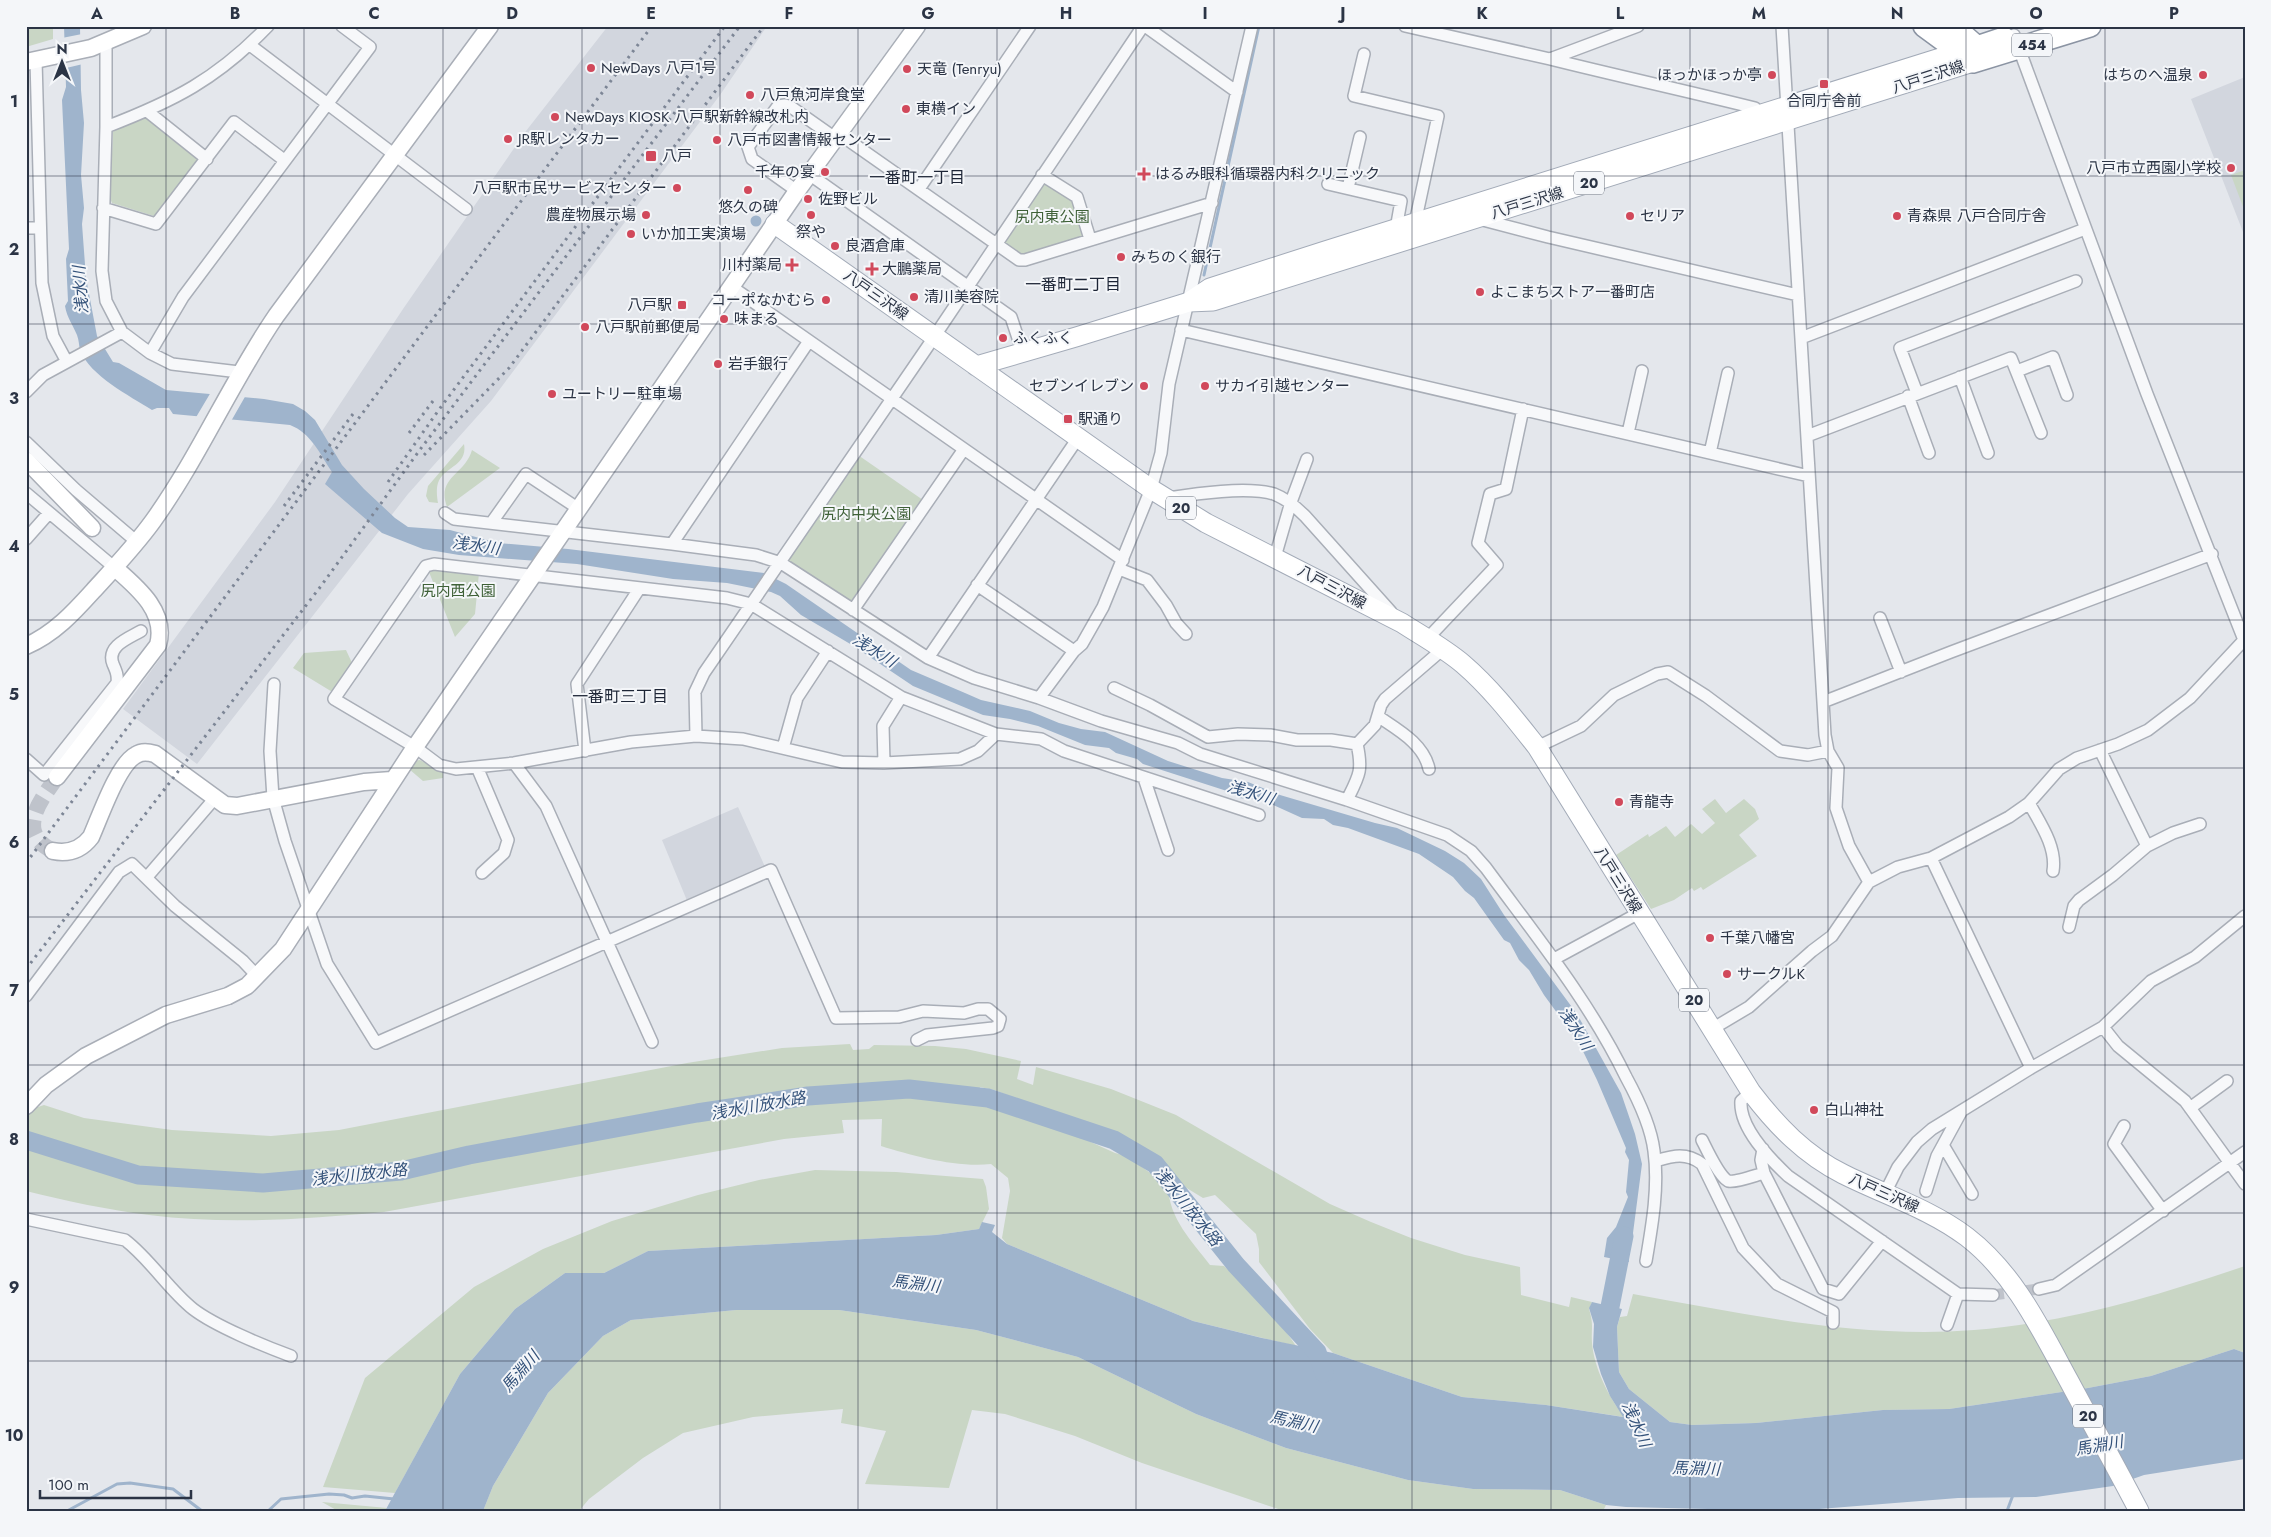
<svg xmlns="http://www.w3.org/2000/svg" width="2271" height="1537" font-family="Jost,'Noto Sans JP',sans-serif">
<rect width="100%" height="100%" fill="#e4e7ec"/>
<path fill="#d2d6de" d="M608 26H767L720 95 491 401 408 494 197 764 123 709 275 502 403 309 526 131Z
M2245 77V237L2191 99Z
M738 807 766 869 688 903 662 840Z"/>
<path fill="#c9d6c5" d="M26 26H53V39L26 47Z
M144 119H150L198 156 199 162 154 216 112 203 110 198 113 132 117 128Z
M2245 170V212L2231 175Z
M1044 182 1075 199 1085 233 1083 237 1027 254H1022L1005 243 1004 239Z
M464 444C468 466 444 466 438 483 436 489 437 497 438 503L429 502 426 496 428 486Z
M472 450 500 468 447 507C436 477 465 475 472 450Z
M858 455 923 500 852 605 787 561Z
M432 568 479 573 475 614 455 637 429 572Z
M346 650 353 665 334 693 293 668 304 653Z
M420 760 443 773V778L423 781 409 769 413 761Z
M1715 799 1726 813 1744 799 1755 809 1759 819 1739 835 1757 856 1703 890 1701 887 1694 891 1692 888 1674 900 1651 909 1616 855 1648 834 1649 837 1666 826 1675 837 1691 824 1702 834 1715 823 1702 809Z
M850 1044 853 1050 869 1049 874 1045 935 1046 966 1049 1021 1061 1017 1079 1033 1085 1036 1067 1111 1089 1176 1115 1330 1204 1371 1222 1411 1238 1465 1255 1520 1267 1521 1295 1569 1307 1571 1297 1592 1302 1589 1309C1594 1325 1591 1328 1592 1343 1594 1368 1609 1397 1624 1417L1546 1405 1462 1397 1333 1353 1310 1329 1259 1262V1249L1256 1234 1215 1195 1203 1198 1180 1184 1153 1155 1117 1136 994 1090 980 1087 976 1101 1060 1128 1115 1153 1127 1156 1168 1186C1169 1219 1192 1241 1210 1265L1224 1266C1251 1291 1276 1315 1296 1346L1193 1321 1007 1244 1002 1238 1010 1191 1008 1178 991 1164C958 1168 913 1156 881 1146L882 1119 842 1120 844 1133 784 1139 384 1212C307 1219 227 1225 149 1215 108 1210 67 1201 26 1191V1103L38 1107 44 1105 84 1118 172 1130 271 1136 339 1130 687 1063 782 1048Z
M815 1170 896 1172 983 1179 986 1187 989 1209 979 1229 936 1235 648 1251 604 1273H565L515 1309 460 1374 395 1493 323 1487 365 1378 474 1287 543 1249 612 1221 698 1195 759 1180Z
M2245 1266V1353L2234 1349 2151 1376 2088 1388 1949 1409 1883 1410 1756 1423 1692 1425 1670 1422 1629 1389 1619 1372 1617 1327 1620 1317 1627 1316 1633 1294C1745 1314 1859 1339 1974 1330 2067 1323 2156 1296 2245 1266Z
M736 1310H839L976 1330 1078 1357 1196 1414 1286 1448 1408 1480 1473 1489 1560 1490 1606 1505 1603 1511H1284L1142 1463 1075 1436 1005 1414 972 1410 949 1488 865 1484 886 1431 841 1423 843 1409 753 1417 683 1433 643 1458 589 1499 579 1511H483L493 1486 548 1393 603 1336 631 1320Z
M322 1502 387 1508 385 1511H338Z"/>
<path fill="#9fb4cc" d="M64 26H80L81 90 84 123 81 175 84 208 82 224 86 278 97 336 113 362 119 363 166 390 264 399 293 404 305 411 315 420 342 465 364 489 395 518 408 527 450 530 498 543 568 549 764 573 786 584 911 670 965 693 981 700 1030 711 1059 723 1081 729 1105 732 1168 761 1222 778 1248 782 1280 795 1375 823 1397 828 1445 851 1464 863 1481 879 1504 915 1577 1014 1621 1093 1635 1134 1642 1164 1633 1233 1628 1248 1629 1262 1604 1257 1607 1238 1616 1227 1628 1197 1626 1192 1629 1160 1625 1152 1626 1148 1597 1080 1579 1043 1544 995 1529 970 1519 960 1510 943 1504 940 1474 898 1465 891 1453 877 1419 854 1348 828 1333 825 1324 819 1302 818 1262 800 1239 798 1230 792 1143 764 1137 759 1116 753 1109 748 1085 745 1038 726 1010 719 983 715 913 686 852 645 801 615 780 596 771 592 727 583 673 579 577 564 459 555 423 549 382 533 325 484 332 472C320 454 311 433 290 425L173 414 169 408H157L152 410C130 396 90 376 80 350 79 346 79 340 77 335 73 325 67 318 65 306L68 301 66 259 69 249 62 100 66 87Z
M750.5 221a5.5 5.5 0 1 1 11 0a5.5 5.5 0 1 1-11 0Z
M982 1222 995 1225 992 1232 1007 1244 1193 1321 1262 1338 1333 1353 1462 1397 1546 1405 1623 1417 1610 1396 1601 1374 1593 1347 1594 1324 1589 1308 1592 1302 1622 1309 1617 1327 1619 1372 1629 1389 1670 1422 1692 1425 1756 1423 1883 1410 1949 1409 2088 1388 2151 1376 2234 1349 2245 1353V1459L2144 1475 2113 1486 2036 1497 1958 1498 1794 1511 1626 1507 1606 1505 1560 1490 1473 1489 1408 1480 1286 1448 1196 1414 1078 1357 976 1330 839 1310H736L631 1320 603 1336 548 1393 493 1486 483 1511H385L460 1374 515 1309 565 1273H604L648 1251 936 1235 979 1229Z"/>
<path fill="#e4e7ec" d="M82 34 83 64 62 69V38Z
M211 392 246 395 230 423 195 419Z"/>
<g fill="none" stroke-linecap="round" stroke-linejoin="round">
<path stroke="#9fb4cc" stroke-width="3" d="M1204 275 1259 26
M67 1511 117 1484 130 1483 173 1489 202 1511
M268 1511 281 1499 329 1494 344 1495 352 1498 365 1496 394 1499
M2007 1511 2013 1495"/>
<path stroke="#9fb4cc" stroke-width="19" d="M26 1140 138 1175 263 1183 401 1171 469 1155 697 1113 808 1096 909 1089 988 1098 1114 1140 1155 1164 1236 1265 1317 1352 1324 1373
M1605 1332 1624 1236"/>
<path stroke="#bfc3cb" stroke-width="11" stroke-dasharray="11 5.5" stroke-linecap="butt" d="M1993 1295 2039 1289"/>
<path stroke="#bfc3cb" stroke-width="16" stroke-dasharray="16 8" stroke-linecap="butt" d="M53 851C15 832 40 801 57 777"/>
<defs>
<path id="street" d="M1145 26 1237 92
M1405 26 1550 59 1638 26
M1782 26 1825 735 1828 751 1838 768 1836 808 1849 846 1869 882
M2014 35 2147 394 2244 640
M106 43V127L102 271 106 301 122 332 150 353 172 364 239 372
M250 45 466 209
M1364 54 1354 96 1438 116 1415 223
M1550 59C1618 76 1687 91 1755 108L1760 115
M36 60 42 283 53 336 67 362
M147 111 207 159
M106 127C174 101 217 79 268 26
M838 133 1019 260H1025L1212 203
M809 174 1011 317 1023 353
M1042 175 1077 197 1090 239
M1328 184 1401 201 1396 229
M1348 188 1360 137
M919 189 1030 26
M797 191 752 159 748 147 778 106 785 105 791 107 835 138
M103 208 156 224 234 122 284 160
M1479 219 1548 237 1798 295
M26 228H40
M732 287 1123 560
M1181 330 1809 476
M1801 338 2085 229
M809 341 672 544 756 555 781 563 928 658 974 678 1039 698 1101 721 1178 743 1200 754 1347 800 1447 835 1471 851 1486 868C1536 936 1589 1001 1626 1077 1638 1099 1651 1126 1654 1151 1659 1187 1652 1226 1646 1261
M150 353 183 297 370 47 342 26
M2017 371 2053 357 2067 395
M1960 377 1988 453
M26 392 43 375 122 332
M1917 393 1900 348 2076 281
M1908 396 1929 453
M1628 433 1642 371
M1807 436 2011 358 2041 433
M26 442 76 490 137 542
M1710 453 1728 373
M26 493 115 568
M1167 498C1194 494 1247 486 1274 494 1287 499 1296 507 1305 516L1391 612
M445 513 454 519 672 544
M492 522 526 474 579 509
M26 539 49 513
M1275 557 1291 502 1307 459
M1119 569 1147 580 1166 605 1176 623 1186 634
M977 585 1074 651
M853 610 964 449
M1880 618 1901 672
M1428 638 1497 565 1478 543 1490 494 1506 489 1523 409
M928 658 1078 438
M274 684 270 751 273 798 285 841 327 964 376 1043 771 870 836 1018 899 1017 923 1011 964 1013 978 1009H988L1000 1019 998 1026 993 1028 927 1035 917 1040
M1114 688 1150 705 1208 737 1238 734 1270 735 1297 740H1331L1357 744
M1039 698 1074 651 1082 644 1103 607 1151 489 1161 453 1169 384 1252 26
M1823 702 1951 652 2212 554
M1379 717C1398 730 1424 744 1429 769
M996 734 978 751 960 759 884 763 842 762 743 739 696 736 631 742 514 763 456 769 439 765 415 747 334 699 426 566 434 564 727 598 751 604 901 697 996 734 1041 739 1064 751 1259 815
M696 736 695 692 704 673 928 346 1143 26
M1537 747 1581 726 1614 695 1657 674 1668 672 1706 696 1780 751 1808 755 1828 751
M783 748 797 698 828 651
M2100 750 2147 846
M585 751 577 684 639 589
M26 759 44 775 117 683C118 675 116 671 113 664 106 646 129 638 141 631
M514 763 546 806 652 1042
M884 763 883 726 901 697
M477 767 508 840 504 853 482 873
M1144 778 1168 850
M1347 800C1359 776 1363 771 1357 744L1375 725 1381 705 1385 699 1443 649
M2029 803C2040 823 2057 847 2053 871
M1931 858 2031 1068
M147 877 215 798
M2069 927 2074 906 2079 900 2113 875 2147 846 2173 833 2200 824
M1554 959 1639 913
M26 996 119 872 132 864 175 906 243 961 258 977
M2103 1027 2118 1046 2185 1101 2245 1184
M1712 1029 1749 1007 1812 951 1832 936 1869 882 1898 867 1931 858 2009 817 2029 803 2059 769 2077 758 2118 744 2148 730 2190 698 2245 639
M1751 1092 1741 1101C1739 1128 1770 1159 1788 1176L1958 1294 1993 1295
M2190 1108 2227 1081
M2124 1126 2114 1144 2163 1211
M1702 1140C1707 1150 1719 1176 1728 1181 1735 1183 1756 1175 1764 1173
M1943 1145 1972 1194
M1763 1149 1761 1160 1764 1173 1823 1289 1839 1294 1882 1241
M1655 1161C1673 1156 1686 1152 1702 1164L1743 1248 1777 1284 1833 1312V1323
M1926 1191 1937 1156 1961 1112
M1885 1193 1898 1167 1917 1142 1932 1129 2031 1068 2103 1027 2151 981 2195 957 2245 916
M26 1219 125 1240C151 1260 168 1289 193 1309 215 1326 264 1346 291 1356
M2039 1289 2056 1285 2245 1152
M1947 1325 1958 1294"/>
<path id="secondary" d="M26 62 91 48 143 26
M26 460 92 528
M26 646C54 634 74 612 93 591 114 568 135 546 153 521 199 457 231 382 276 316L490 26
M57 777 158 645C167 612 138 588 115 568
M53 851C68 854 81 850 91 837 100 817 118 764 136 755 142 751 148 752 155 754L225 805 237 806 364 782 392 780
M26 1106 46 1085 86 1056 166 1015 228 996 247 986 283 949 415 747 797 191 917 26"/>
<path id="primary" d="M775 224 1151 489 1206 523 1402 623C1422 636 1444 648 1463 664 1491 688 1514 718 1537 747L1751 1092C1777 1126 1805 1155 1843 1174 1885 1195 1930 1209 1967 1237 2015 1274 2041 1330 2069 1381 2092 1424 2116 1467 2139 1511
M1189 302 1213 301 1973 62 1976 50
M976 366 1076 337 1189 302 1210 288 1325 251 1972 48"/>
<path id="highway" d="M1924 26 1973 62 2090 26
M1953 26 1977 47 2004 38"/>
</defs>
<use href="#street" stroke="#a9aeb7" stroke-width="14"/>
<use href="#secondary" stroke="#a9aeb7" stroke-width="19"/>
<use href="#primary" stroke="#a3abb8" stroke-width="21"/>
<use href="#highway" stroke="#8b94a3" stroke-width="24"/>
<use href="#street" stroke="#f7f8fa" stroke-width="11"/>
<use href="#secondary" stroke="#fff" stroke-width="16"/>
<use href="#primary" stroke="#fff" stroke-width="19"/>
<use href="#highway" stroke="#fff" stroke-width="21"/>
<path stroke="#7d8696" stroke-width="3" stroke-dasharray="2.5 5" stroke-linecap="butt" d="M409 433 433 401
M424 455 509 368 764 26
M388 482 438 411 725 26
M284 506 356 410
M26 863 652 26
M26 969 321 586 419 451 740 26"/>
</g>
<path fill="none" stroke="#2b3445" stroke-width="1" stroke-opacity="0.55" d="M166 26V1511M304 26V1511M443 26V1511M582 26V1511M720 26V1511M858 26V1511M997 26V1511M1136 26V1511M1274 26V1511M1412 26V1511M1551 26V1511M1690 26V1511M1828 26V1511M1966 26V1511M2105 26V1511M26 176H2245M26 324H2245M26 472H2245M26 620H2245M26 768H2245M26 917H2245M26 1065H2245M26 1213H2245M26 1361H2245"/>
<g fill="#d1495b" stroke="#f4f6f9" stroke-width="2">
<circle cx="591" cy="68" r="5"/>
<circle cx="907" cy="69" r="5"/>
<circle cx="1772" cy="75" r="5"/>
<circle cx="2203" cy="75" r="5"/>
<rect x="1819" y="79" width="10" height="10" rx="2.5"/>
<circle cx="750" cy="95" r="5"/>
<circle cx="906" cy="109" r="5"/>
<circle cx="555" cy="117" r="5"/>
<circle cx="508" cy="139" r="5"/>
<circle cx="717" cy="140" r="5"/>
<rect x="645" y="150" width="12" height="12" rx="2.5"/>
<circle cx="2231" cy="168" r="5"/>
<circle cx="825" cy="172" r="5"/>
<path d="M1141.5 166.5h5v5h5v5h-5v5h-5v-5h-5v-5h5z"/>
<circle cx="677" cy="188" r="5"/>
<circle cx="748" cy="190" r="5"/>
<circle cx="808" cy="199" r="5"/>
<circle cx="646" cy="215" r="5"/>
<circle cx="811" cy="215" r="5"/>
<circle cx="1630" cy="216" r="5"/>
<circle cx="1897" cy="216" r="5"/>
<circle cx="631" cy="234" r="5"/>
<circle cx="835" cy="246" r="5"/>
<circle cx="1121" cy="257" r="5"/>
<path d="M789.5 257.5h5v5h5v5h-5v5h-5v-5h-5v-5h5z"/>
<path d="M869.5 261.5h5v5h5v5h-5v5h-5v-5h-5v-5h5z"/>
<circle cx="1480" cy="292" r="5"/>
<circle cx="914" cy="297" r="5"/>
<circle cx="826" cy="300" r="5"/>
<rect x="677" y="300" width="10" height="10" rx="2.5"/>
<circle cx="724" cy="319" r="5"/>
<circle cx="585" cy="327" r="5"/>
<circle cx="1003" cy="338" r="5"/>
<circle cx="718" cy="364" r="5"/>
<circle cx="1144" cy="386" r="5"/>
<circle cx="1205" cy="386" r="5"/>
<circle cx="552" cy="394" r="5"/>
<rect x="1063" y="414" width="10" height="10" rx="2.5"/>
<circle cx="1619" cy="802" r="5"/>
<circle cx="1710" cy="938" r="5"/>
<circle cx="1727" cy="974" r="5"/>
<circle cx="1814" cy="1110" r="5"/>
</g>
<g text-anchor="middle" stroke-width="4" stroke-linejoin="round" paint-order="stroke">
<g fill="#f4f6f9" stroke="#676e7b" stroke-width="1">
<rect x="2012" y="33.5" width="40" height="23" rx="4"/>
<rect x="1574" y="171.5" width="30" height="23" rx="4"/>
<rect x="1166" y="496.5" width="30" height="23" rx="4"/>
<rect x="1679" y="988.5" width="30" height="23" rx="4"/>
<rect x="2073" y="1404.5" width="30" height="23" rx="4"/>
</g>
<g font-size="14" font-weight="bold" fill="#2b3445">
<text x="2032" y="50">454</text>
<text x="1589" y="188">20</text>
<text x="1181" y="513">20</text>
<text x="1694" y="1005">20</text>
<text x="2088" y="1421">20</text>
</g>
<g font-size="15" fill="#2b3445" stroke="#f4f6f9" text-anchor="start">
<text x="601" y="73">NewDays 八戸1号</text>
<text x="917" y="74">天竜 (Tenryu)</text>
<text x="1762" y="80" text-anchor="end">ほっかほっか亭</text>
<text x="2193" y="80" text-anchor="end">はちのへ温泉</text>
<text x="760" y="100">八戸魚河岸食堂</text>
<text x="1824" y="106" text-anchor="middle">合同庁舎前</text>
<text x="916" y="114">東横イン</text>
<text x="565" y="122">NewDays KIOSK 八戸駅新幹線改札内</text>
<text x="518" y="144">JR駅レンタカー</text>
<text x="727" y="145">八戸市図書情報センター</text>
<text x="662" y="161">八戸</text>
<text x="2221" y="173" text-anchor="end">八戸市立西園小学校</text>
<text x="815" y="177" text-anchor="end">千年の宴</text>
<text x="1155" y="179">はるみ眼科循環器内科クリニック</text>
<text x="667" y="193" text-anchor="end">八戸駅市民サービスセンター</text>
<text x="818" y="204">佐野ビル</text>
<text x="748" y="212" text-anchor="middle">悠久の碑</text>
<text x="636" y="220" text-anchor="end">農産物展示場</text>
<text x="1640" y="221">セリア</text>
<text x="1907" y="221">青森県 八戸合同庁舎</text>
<text x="811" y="237" text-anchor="middle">祭や</text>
<text x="641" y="239">いか加工実演場</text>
<text x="845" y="251">良酒倉庫</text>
<text x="1131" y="262">みちのく銀行</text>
<text x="782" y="270" text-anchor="end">川村薬局</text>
<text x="882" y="274">大鵬薬局</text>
<text x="1490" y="297">よこまちストア一番町店</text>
<text x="924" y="302">清川美容院</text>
<text x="816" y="305" text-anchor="end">コーポなかむら</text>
<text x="672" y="310" text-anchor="end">八戸駅</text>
<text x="734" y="324">味まる</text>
<text x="595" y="332">八戸駅前郵便局</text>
<text x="1013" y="343">ふくふく</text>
<text x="728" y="369">岩手銀行</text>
<text x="1134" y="391" text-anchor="end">セブンイレブン</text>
<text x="1215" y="391">サカイ引越センター</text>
<text x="562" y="399">ユートリー駐車場</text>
<text x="1078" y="424">駅通り</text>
<text x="1629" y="807">青龍寺</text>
<text x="1720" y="943">千葉八幡宮</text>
<text x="1737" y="979">サークルK</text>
<text x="1824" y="1115">白山神社</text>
</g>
<g font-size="15" fill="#2b3445" stroke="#f4f6f9">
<text transform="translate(1928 77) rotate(-18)" y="5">八戸三沢線</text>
<text transform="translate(1527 203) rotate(-17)" y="5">八戸三沢線</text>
<text transform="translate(876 295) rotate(35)" y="5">八戸三沢線</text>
<text transform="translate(1332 587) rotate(28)" y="5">八戸三沢線</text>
<text transform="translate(1618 880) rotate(58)" y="5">八戸三沢線</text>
<text transform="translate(1884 1193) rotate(24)" y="5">八戸三沢線</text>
</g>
<g font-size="15" fill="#3f6138" stroke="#f4f6f9">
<text x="1052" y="222">尻内東公園</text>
<text x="866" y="519">尻内中央公園</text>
<text x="458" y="596">尻内西公園</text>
</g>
<g font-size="16" fill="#1d2536" stroke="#f4f6f9">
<text x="917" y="183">一番町一丁目</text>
<text x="1073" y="290">一番町二丁目</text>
<text x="620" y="702">一番町三丁目</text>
</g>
<g font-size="16" font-style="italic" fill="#34527a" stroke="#f4f6f9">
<text transform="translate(80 290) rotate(-94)" y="6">浅水川</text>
<text transform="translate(476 545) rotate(8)" y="6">浅水川</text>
<text transform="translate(875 650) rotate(32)" y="6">浅水川</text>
<text transform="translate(1251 792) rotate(17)" y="6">浅水川</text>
<text transform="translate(1576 1028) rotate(57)" y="6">浅水川</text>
<text transform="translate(758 1105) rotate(-10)" y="6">浅水川放水路</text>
<text transform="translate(359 1174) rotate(-6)" y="6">浅水川放水路</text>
<text transform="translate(1188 1206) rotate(51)" y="6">浅水川放水路</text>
<text transform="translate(916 1283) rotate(7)" y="6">馬淵川</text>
<text transform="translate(520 1371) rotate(-49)" y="6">馬淵川</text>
<text transform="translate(1294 1421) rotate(13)" y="6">馬淵川</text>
<text transform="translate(1637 1424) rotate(66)" y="6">浅水川</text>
<text transform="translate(2099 1445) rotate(-10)" y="6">馬淵川</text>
<text transform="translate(1696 1468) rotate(2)" y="6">馬淵川</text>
</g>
</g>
<rect width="2271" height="1537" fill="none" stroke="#f4f6f9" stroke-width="55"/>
<g transform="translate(62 62)" stroke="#f4f6f9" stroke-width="4" paint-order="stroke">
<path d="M0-4L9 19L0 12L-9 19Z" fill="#2b3445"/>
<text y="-8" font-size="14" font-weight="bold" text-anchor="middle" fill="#2b3445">N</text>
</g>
<path d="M40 1490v8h151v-8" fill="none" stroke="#2b3445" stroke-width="2.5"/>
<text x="48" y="1490" font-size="15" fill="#2b3445" stroke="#f4f6f9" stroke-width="4" paint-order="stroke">100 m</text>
<rect x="28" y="28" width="2216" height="1482" fill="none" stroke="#2b3445" stroke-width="2"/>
<g font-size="16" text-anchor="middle" font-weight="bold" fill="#2b3445">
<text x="97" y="19">A</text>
<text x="235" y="19">B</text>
<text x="374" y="19">C</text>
<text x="512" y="19">D</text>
<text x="651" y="19">E</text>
<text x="789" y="19">F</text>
<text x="928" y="19">G</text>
<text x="1066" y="19">H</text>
<text x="1205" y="19">I</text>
<text x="1343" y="19">J</text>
<text x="1482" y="19">K</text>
<text x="1620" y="19">L</text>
<text x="1759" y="19">M</text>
<text x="1897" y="19">N</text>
<text x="2036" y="19">O</text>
<text x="2174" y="19">P</text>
<text x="14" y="107">1</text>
<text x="14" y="255">2</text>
<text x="14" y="404">3</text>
<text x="14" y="552">4</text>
<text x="14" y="700">5</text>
<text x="14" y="848">6</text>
<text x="14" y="996">7</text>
<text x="14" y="1145">8</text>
<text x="14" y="1293">9</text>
<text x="14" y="1441">10</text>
</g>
</svg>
